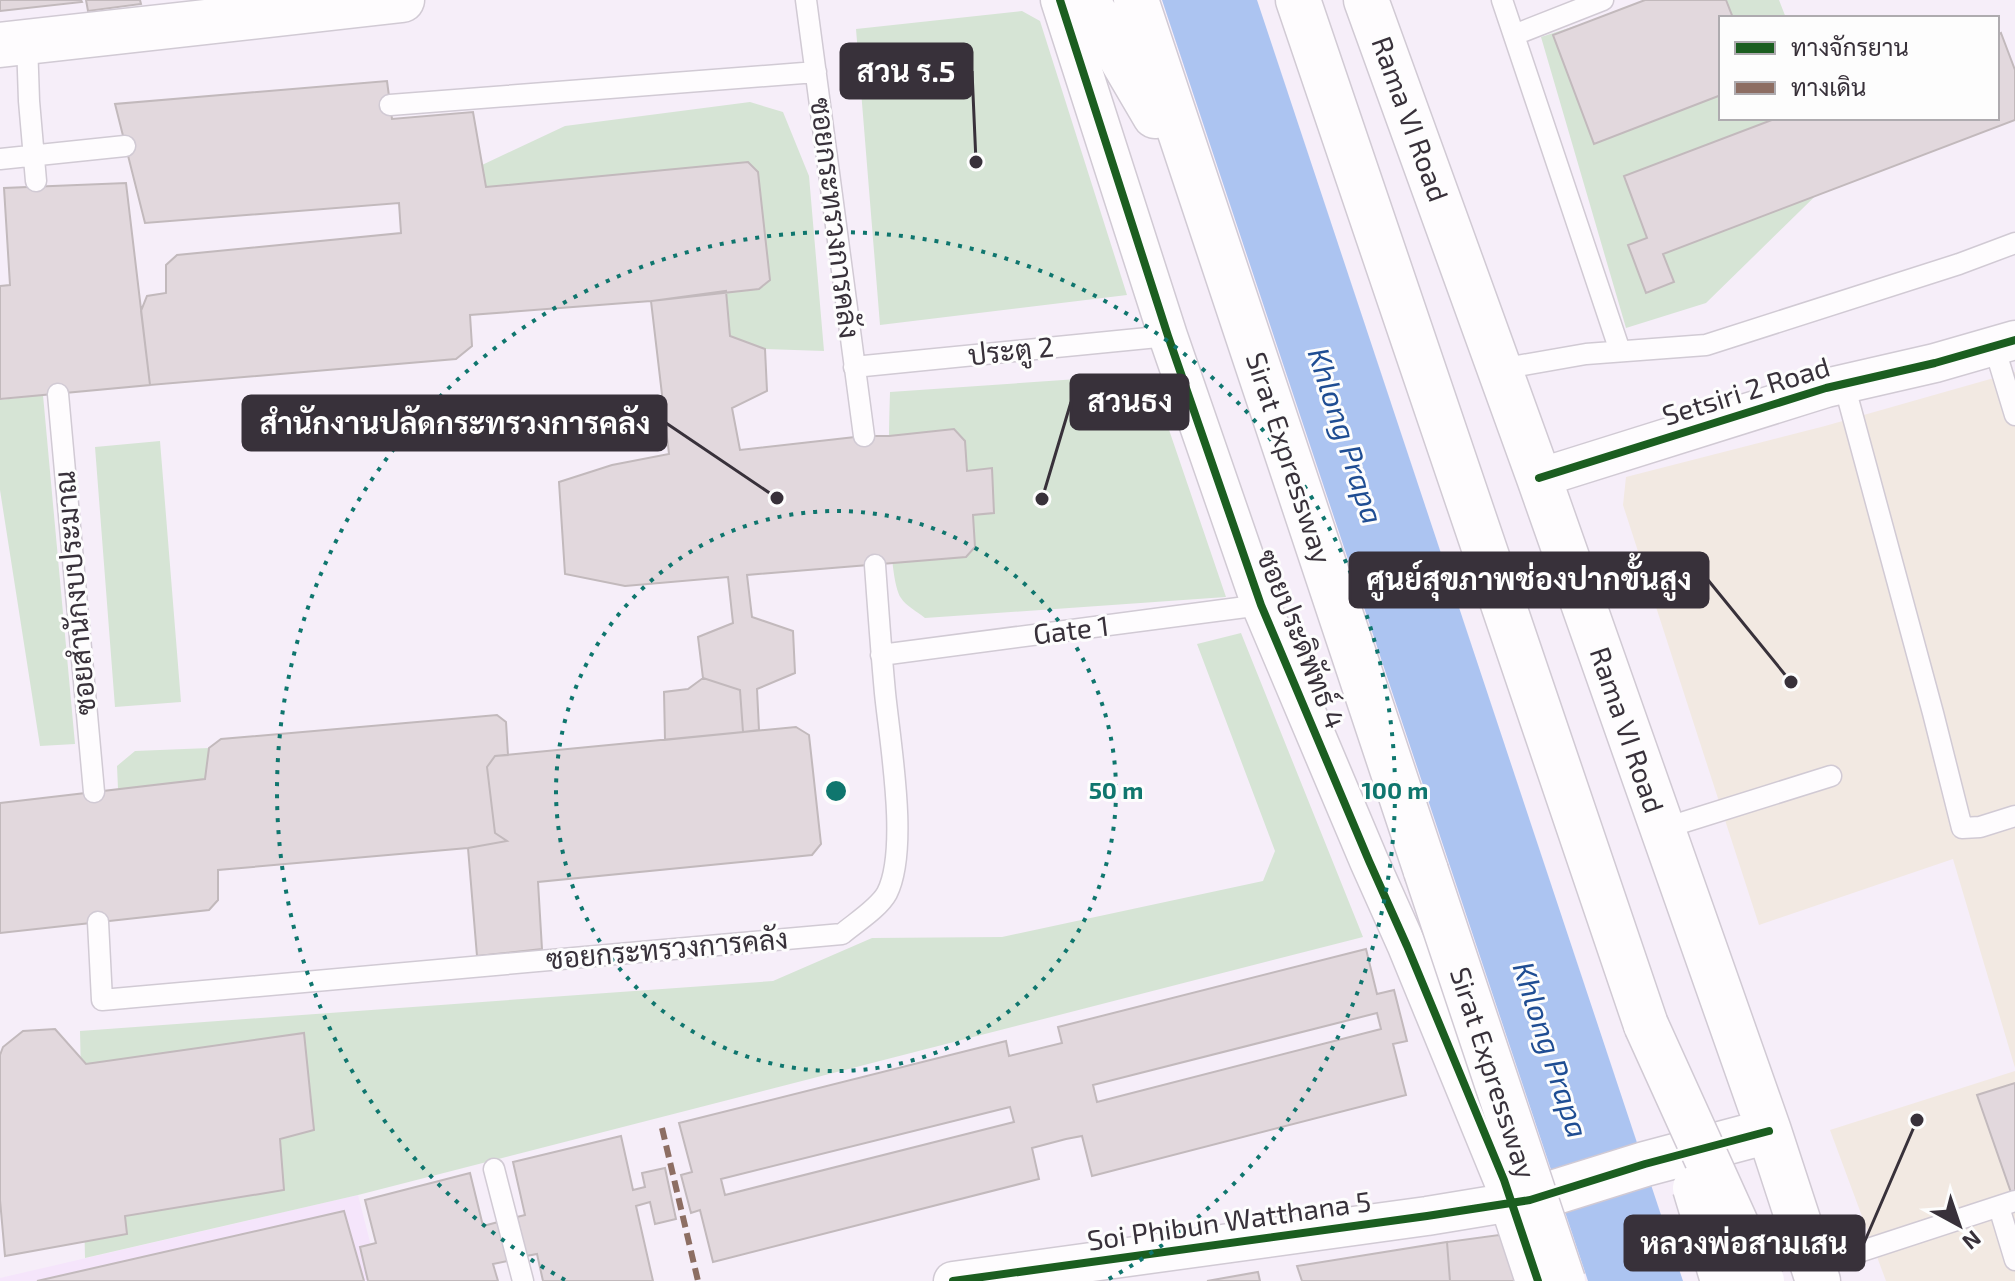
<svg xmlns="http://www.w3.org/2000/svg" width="2015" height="1281" font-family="'Exo 2',Sarabun,sans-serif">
<rect width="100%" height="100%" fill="#f6eef9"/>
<path fill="#f5e5fb" d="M358 1195 380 1281H0V1278Z"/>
<path fill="#f2e9e2" d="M2015 372V1068L1953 859 1759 925 1623 505 1626 477 1825 426Z
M2015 1071V1281H1886L1830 1130Z"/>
<path fill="#d6e4d5" d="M1655 0H1779L1786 18H1721V118H1825L1844 168 1706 303 1626 328 1541 37Z
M1022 11 1040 21 1127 295 880 325 856 29Z
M750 102 783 112 809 176 824 351 765 349 730 336 726 291 770 280 758 173 748 162 486 187 482 165 565 126Z
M1150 374 1226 597 925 618C918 612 906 606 901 598 885 575 889 427 890 392Z
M43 395 75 744 40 746 0 490V400Z
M160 441 181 702 115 707 95 447Z
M1241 633 1363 937 358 1195 85 1258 80 1031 773 981 872 938 1002 937 1263 881 1275 851 1197 644Z
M209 748 205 779 118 789 117 766 135 751Z"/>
<path fill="#acc4f1" d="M1162 0H1257L1683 1281H1588Z"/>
<path fill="#e2d8dd" stroke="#c2b9bc" stroke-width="2" fill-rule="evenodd" d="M0 0H81L82 2 0 11Z
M86 0H140L141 4 88 11Z
M1645 0H1726L1733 18H1721V95L1594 144 1553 35Z
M2001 33 2015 70V120L1663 254 1674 282 1646 293 1628 245 1647 238 1624 176 1777 118H1997V35Z
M387 81 392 119 473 112 486 187 748 162 758 172 770 280 759 289 651 301 470 315 472 346 456 359 150 385 141 311 147 296 166 293V265L177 255 401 233 399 203 145 223 115 104Z
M126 183 150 385 0 399V286L10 285 4 188Z
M726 291 730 336 765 349 767 391 732 408 740 450 864 436H889L954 429 965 441 967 471 992 468 994 513 973 515 975 547 966 557 747 575 752 617 793 631 795 673 757 689 759 730 743 732 740 690 703 678 698 637 733 623 728 577 625 586 565 574 559 482 612 465 669 454 651 301Z
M703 678 740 690 743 732 665 740 664 692 688 689Z
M497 715 506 722 508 755 495 756 487 767 495 833 507 841 468 848 218 870V900L209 910 0 933V803L205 779 209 748 221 739Z
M796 727 809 735 821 844 812 855 538 882 542 949 477 956 468 848 507 841 495 833 487 767 495 756Z
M1366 949 1377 994 1394 990 1407 1041 1393 1044 1406 1095 1092 1176 1082 1136 1066 1139 1032 1148 1039 1179 713 1262 700 1210 691 1213 681 1175 692 1172 679 1123 1006 1041 1009 1056 1062 1043 1058 1027ZM1377 1013 1381 1029 1097 1102 1093 1085ZM1010 1107 1014 1122 725 1195 721 1179Z
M55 1029 86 1064 304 1033 314 1130 280 1139 284 1190 125 1216 127 1234 5 1256 0 1200V1055L3 1047 23 1031Z
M2015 1083V1204L1977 1095Z
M621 1136 633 1190 645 1187 642 1173 665 1168 676 1219 655 1224 650 1202 636 1206 653 1281H543L537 1254 526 1256 517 1217 525 1215 513 1162Z
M470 1173 483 1226 502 1221 512 1260 493 1264 498 1281H368L360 1247 376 1243 365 1200Z
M344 1211 364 1281H37Z
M1499 1235 1508 1249 1519 1281H1450L1447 1242Z
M1447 1242 1450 1281H1302L1297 1266Z
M1258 1272 1260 1281H1207Z"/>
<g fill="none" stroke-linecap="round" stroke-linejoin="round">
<defs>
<path id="lane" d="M806 0 864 436
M1502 0 1620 351
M1514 35 1603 0
M27 42 29 101 36 181
M390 105 816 72
M0 159 125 146
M1994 346 2015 415
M854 367 1168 336
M1500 369 1586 354 1706 345 1959 264 2015 243
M1844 384 1933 713 1962 828 1980 827 2015 816
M58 394 94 792
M881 655 1261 605
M1662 829 1831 776
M98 922 102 1000 842 934C855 923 879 908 887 893 909 849 890 743 885 693 881 650 878 607 875 565
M494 1169 523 1281
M1999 1207 2015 1260
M1813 1267 2015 1201"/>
<path id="street" d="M1539 478 1826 388 1935 363 2015 340
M953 1281 1427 1216 1512 1202 1407 946 1369 861 1261 605 1168 336 1060 0"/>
<path id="secondary" d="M1366 0 1539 478 1769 1131 1818 1281
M0 45 402 0
M1538 1281 1512 1202 1530 1200 1645 1164 1769 1131"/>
<path id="highway" d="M1087 0 1155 116
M1136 0 1426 871
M1298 0 1646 1025"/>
</defs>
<use href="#lane" stroke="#d1cad4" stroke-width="23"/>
<use href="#street" stroke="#d1cad4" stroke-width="41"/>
<use href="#secondary" stroke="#d1cad4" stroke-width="47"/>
<use href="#highway" stroke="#d1cad4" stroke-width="47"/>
<use href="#lane" stroke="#fefcfe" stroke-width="20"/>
<use href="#street" stroke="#fefcfe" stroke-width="38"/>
<use href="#secondary" stroke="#fefcfe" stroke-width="44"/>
<use href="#highway" stroke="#fefcfe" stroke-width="44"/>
<defs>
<path id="highway-bridge" d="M1426 871 1563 1281
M1646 1025 1762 1281
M1695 1188 1723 1281"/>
</defs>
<use href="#highway-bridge" stroke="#d1cad4" stroke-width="47" stroke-linecap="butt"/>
<use href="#highway-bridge" stroke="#fefcfe" stroke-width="44"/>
<path stroke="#8d6e63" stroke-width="6" stroke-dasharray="12 6" stroke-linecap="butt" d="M662 1128 698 1281"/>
<defs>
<path id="cycleway" d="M1060 0 1168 336 1261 605 1369 861 1407 946 1504 1180 1538 1281
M1539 478 1826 388 1935 363 2015 340
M953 1281 1427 1216 1530 1200 1645 1164 1769 1131"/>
</defs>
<use href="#cycleway" stroke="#fdfdfd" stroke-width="13"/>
<use href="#cycleway" stroke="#1b5e20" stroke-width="8"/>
</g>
<g fill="none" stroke="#0f766e" stroke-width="4" stroke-dasharray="4 8">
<circle cx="836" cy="791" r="280"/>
<path d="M565 1280A559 559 0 1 1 1107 1280"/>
</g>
<g text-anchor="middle" stroke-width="6" stroke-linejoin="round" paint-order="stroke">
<g font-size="28" fill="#38313a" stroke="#fdfdfd">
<text transform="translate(1410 119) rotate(70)" y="10">Rama VI Road</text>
<text transform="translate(835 218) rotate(83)" y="10">ซอยกระทรวงการคลัง</text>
<text transform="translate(1011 351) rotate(-6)" y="10">ประตู 2</text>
<text transform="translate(1746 391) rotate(-17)" y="10">Setsiri 2 Road</text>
<text transform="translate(1289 458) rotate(72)" y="10">Sirat Expressway</text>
<text transform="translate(75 593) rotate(-95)" y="10">ซอยสำนักงบประมาณ</text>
<text transform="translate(1071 630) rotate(-7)" y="10">Gate 1</text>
<text transform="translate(1301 639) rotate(68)" y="10">ซอยประดิพัทธ์ 4</text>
<text transform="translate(1627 730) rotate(71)" y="10">Rama VI Road</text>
<text transform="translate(667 949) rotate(-5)" y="10">ซอยกระทรวงการคลัง</text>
<text transform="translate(1493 1073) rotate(72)" y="10">Sirat Expressway</text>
<text transform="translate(1229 1221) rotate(-8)" y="10">Soi Phibun Watthana 5</text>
</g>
<g font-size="30" font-style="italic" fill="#1f4d93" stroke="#fdfdfd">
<text transform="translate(1345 436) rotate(72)" y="10">Khlong Prapa</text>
<text transform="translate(1550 1050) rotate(72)" y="10">Khlong Prapa</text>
</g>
</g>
<circle cx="836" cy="791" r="12" fill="#0f766e" stroke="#fdfdfd" stroke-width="4"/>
<g font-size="24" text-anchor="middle" font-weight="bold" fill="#0f766e" stroke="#fdfdfd" stroke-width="6" stroke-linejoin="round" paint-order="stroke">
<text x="1116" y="799">50 m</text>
<text x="1395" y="799">100 m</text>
</g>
<path fill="none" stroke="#38313a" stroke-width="3" d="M976 162L972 71M1042 499L1071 402M777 498L666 423M1791 682L1708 580M1917 1120L1864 1243"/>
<g fill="#38313a" stroke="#fdfdfd" stroke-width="3">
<circle cx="976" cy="162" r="8"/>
<circle cx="1042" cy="499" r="8"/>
<circle cx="777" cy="498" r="8"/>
<circle cx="1791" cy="682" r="8"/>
<circle cx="1917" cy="1120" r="8"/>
</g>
<g fill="#38313a" stroke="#38313a" stroke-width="3">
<rect x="841" y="44" width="131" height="54" rx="8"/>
<rect x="1071" y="375" width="117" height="54" rx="8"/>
<rect x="243" y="396" width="423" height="54" rx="8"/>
<rect x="1350" y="553" width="358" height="54" rx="8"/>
<rect x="1625" y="1216" width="239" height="54" rx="8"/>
</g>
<g font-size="30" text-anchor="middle" font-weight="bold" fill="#fff">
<text x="906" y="82">สวน ร.5</text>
<text x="1130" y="412">สวนธง</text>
<text x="455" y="434">สำนักงานปลัดกระทรวงการคลัง</text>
<text x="1529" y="590">ศูนย์สุขภาพช่องปากขั้นสูง</text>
<text x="1744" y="1254">หลวงพ่อสามเสน</text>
</g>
<rect x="1719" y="16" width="280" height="104" fill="#fdfdfd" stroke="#aeabaf" stroke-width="2"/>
<rect x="1735" y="42" width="40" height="12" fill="#1b5e20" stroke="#aeabaf" stroke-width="2"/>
<text x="1791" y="56" font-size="24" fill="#38313a">ทางจักรยาน</text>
<rect x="1735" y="82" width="40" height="12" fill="#8d6e63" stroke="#aeabaf" stroke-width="2"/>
<text x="1791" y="96" font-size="24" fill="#38313a">ทางเดิน</text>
<g transform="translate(1959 1225) rotate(140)" stroke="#fdfdfd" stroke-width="6" paint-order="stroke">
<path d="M0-6L14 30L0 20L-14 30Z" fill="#38313a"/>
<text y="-12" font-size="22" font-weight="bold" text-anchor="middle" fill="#38313a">N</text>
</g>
</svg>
